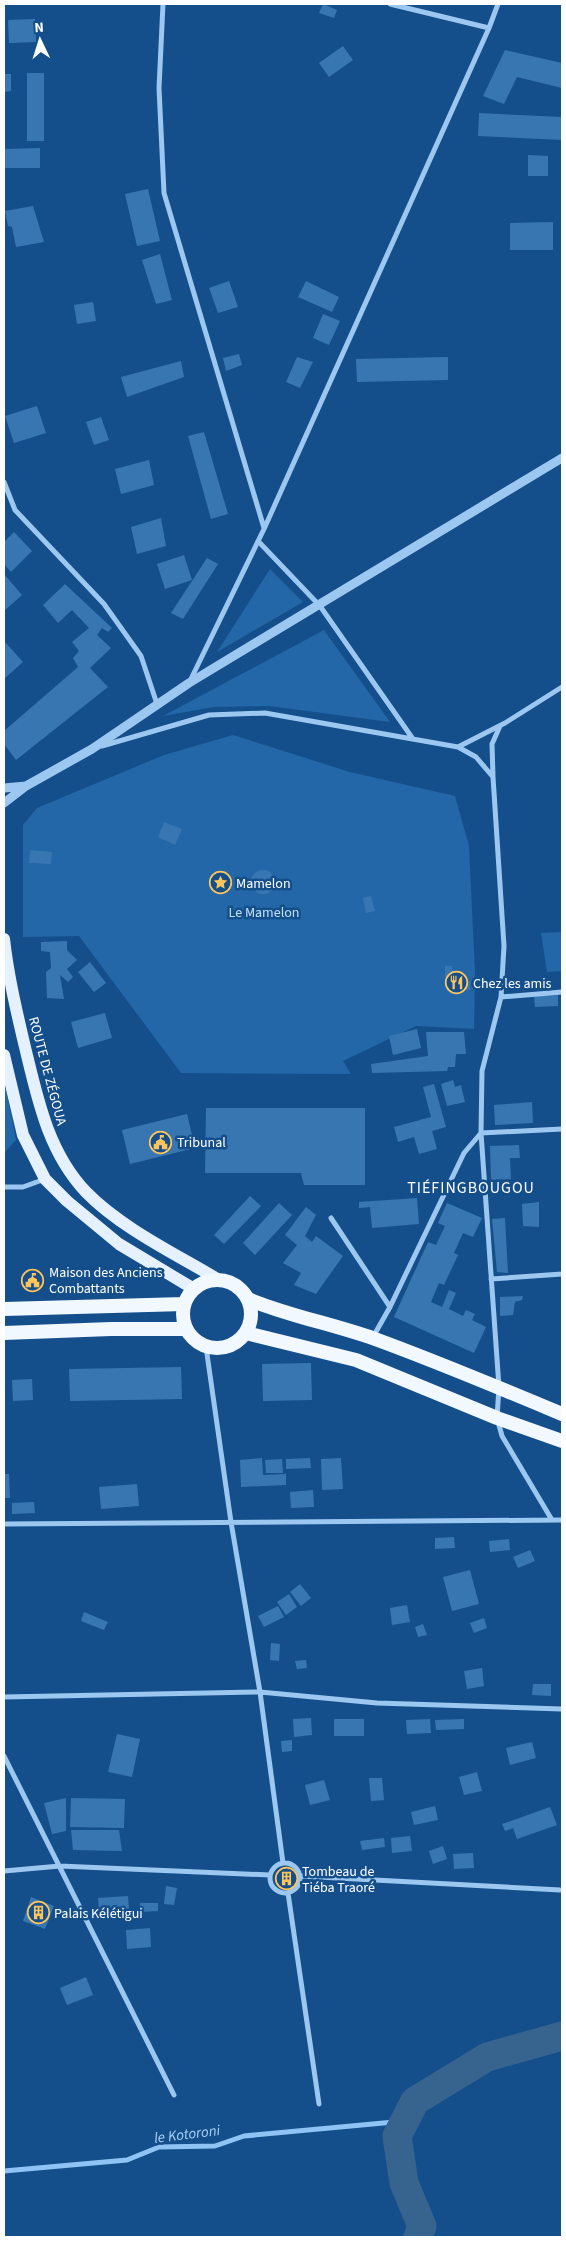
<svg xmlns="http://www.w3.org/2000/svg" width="566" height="2241" font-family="'Source Sans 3',sans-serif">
<rect width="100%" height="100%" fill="#144f8b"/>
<path fill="#2367a8" d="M270 569 303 602 217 652Z
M324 630 390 722 269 706 214 707 163 716Z
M233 735 350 772 455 796 469 846 475 973 474 1029 416 1026 343 1061 351 1074 181 1073 79 936 23 937V825L37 808 164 755Z
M562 932V971L547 972 541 933Z
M4 1089H6L16 1140 4 1153Z"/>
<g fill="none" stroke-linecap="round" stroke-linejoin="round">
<path stroke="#8ec3f3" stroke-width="5" d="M4 2171 127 2160 159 2147 215 2146 244 2136 405 2121"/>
<path stroke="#37648f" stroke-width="29" d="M418 2237 422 2226 404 2183 397 2136 415 2101 487 2057 562 2036"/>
</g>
<path fill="#3876b2" d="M323 4 337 10 334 18 319 13Z
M35 19 36 42 9 43 8 20Z
M343 46 353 60 329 77 319 63Z
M505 50 562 63V88L517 77 504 104 483 96Z
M27 73H44V141H27Z
M4 74H11V91L4 92Z
M479 113 562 117V140L478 136Z
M40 148V168H4V149Z
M528 155 548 156V176H528Z
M148 189 160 241 137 246 125 194Z
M33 206 44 242 16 247 12 227 8 226 5 211Z
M553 222V250H510V223Z
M160 254 172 300 156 304 142 260Z
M229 281 238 307 218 313 209 288Z
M306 281 339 297 332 312 298 297Z
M93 302 96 321 77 324 74 305Z
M323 314 340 321 329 345 313 338Z
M239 354 242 365 226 371 223 358Z
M297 357 313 362 300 388 286 382Z
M448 357V380L357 382 356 359Z
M181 361 184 377 127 397 121 377Z
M37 406 46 433 14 443 5 416Z
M101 417 109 440 94 445 86 422Z
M204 432 228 514 211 519 188 436Z
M149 460 154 485 121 494 115 469Z
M161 518 166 546 137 554 131 527Z
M14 532 32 551 11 572 4 564V542Z
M184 555 192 580 165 589 157 564Z
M207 558 218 564 183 619 171 613Z
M4 574 22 595 4 611Z
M65 584 112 628 108 632 102 628 97 635 111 648 90 668 108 687 16 760 4 744V731L78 667 73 658 79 651 72 642 89 628 72 610 58 623 43 605Z
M4 641 23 662 4 679Z
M164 822 182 829 175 845 158 837Z
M30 850 52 852 51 864 29 863Z
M251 882a12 12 0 1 1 24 0a12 12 0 1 1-24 0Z
M371 896 375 911 366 913 363 898Z
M67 941V950L77 960 67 969 73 977 68 982 60 975 64 999 47 998 46 972 51 968 50 952 41 951V942Z
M90 962 106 983 94 992 78 972Z
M445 966H452L453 976 445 977Z
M447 981H470V990H447Z
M558 995V1006L535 1007 534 996Z
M105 1013 112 1038 78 1048 71 1022Z
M417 1029 421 1048 393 1055 389 1036Z
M426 1032H464L466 1054H456L455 1067H448L447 1071 372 1073 371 1064 428 1056Z
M453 1080 455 1087 461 1085 465 1102 447 1106 441 1084Z
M434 1084 446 1127 432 1131 437 1149 419 1154 414 1137 398 1142 394 1127 431 1117 423 1087Z
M532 1102 533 1123 495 1125 494 1105Z
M206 1108H365V1185H304L301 1173H205Z
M187 1114 195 1148 130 1164 122 1130Z
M519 1145 520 1158H510L511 1179 491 1180 490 1146Z
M250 1196 261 1206 224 1244 214 1235Z
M417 1198 419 1224 372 1228 370 1207 359 1208V1202Z
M539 1202V1227L523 1226 522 1204Z
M279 1203 292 1215 255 1255 243 1243Z
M447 1203 482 1218 473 1237 463 1233 454 1253 458 1255 444 1285 439 1283 431 1302 442 1307 449 1290 456 1293 449 1309 463 1316 466 1310 475 1314 472 1320 486 1327 474 1353 394 1317 428 1242 436 1245 445 1226 438 1223Z
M306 1207 316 1215 305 1236 312 1242 316 1236 343 1256 316 1294 294 1285 301 1273 283 1263 297 1245 285 1235Z
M505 1218 508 1273 497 1272 492 1219Z
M523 1296 522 1300 515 1302 513 1315 500 1316V1297Z
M311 1363 312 1400 263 1401 262 1364Z
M181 1367 182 1399 70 1401 69 1369Z
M32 1379 33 1400 13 1401 12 1380Z
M262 1458 263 1475 286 1474V1485L241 1487 240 1460Z
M310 1458 311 1468 286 1469V1459Z
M341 1458 343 1489 322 1490 321 1459Z
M282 1459 283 1473H266L265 1460Z
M4 1474H9L10 1498H4Z
M137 1484 139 1506 101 1509 99 1487Z
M313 1490 314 1507 291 1508 290 1492Z
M34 1502 35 1513 12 1514V1503Z
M454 1537 455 1548 435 1549V1538Z
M509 1539 510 1550 490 1552 489 1541Z
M530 1550 535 1561 518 1568 513 1557Z
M470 1570 479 1604 452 1611 443 1577Z
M300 1584 311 1598 301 1606 290 1592Z
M289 1594 297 1607 286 1615 277 1602Z
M407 1605 410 1622 392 1625 390 1608Z
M278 1606 284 1617 264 1627 258 1616Z
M84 1612 108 1622 104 1630 81 1621Z
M484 1618 487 1628 474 1633 470 1623Z
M423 1624 427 1635 418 1637 415 1627Z
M271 1643 280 1644 279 1661 270 1660Z
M306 1660 307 1668 297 1669 295 1661Z
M482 1668 484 1686 467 1689 464 1671Z
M533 1684H551V1696L532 1695Z
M311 1718 312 1735 294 1737 293 1719Z
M334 1719H364V1736H334Z
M430 1719 431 1733 407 1734 406 1720Z
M464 1719V1729L436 1730 435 1720Z
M117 1734 140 1739 132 1777 108 1772Z
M292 1740V1751L282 1752 281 1741Z
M532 1742 536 1758 510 1765 506 1748Z
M477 1772 482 1791 464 1795 459 1777Z
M369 1778H382L384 1800 371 1801Z
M324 1780 330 1800 310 1805 305 1785Z
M66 1798V1831L52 1834 44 1803Z
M71 1798 125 1799 124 1828 70 1827Z
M435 1806 438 1820 414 1825 411 1812Z
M550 1807 557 1825 517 1839 513 1828 505 1831 502 1824Z
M71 1830H119L122 1851 73 1850Z
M410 1836 412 1851 392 1853 391 1838Z
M384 1838 385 1847 362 1850 360 1841Z
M443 1846 447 1859 433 1864 429 1851Z
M473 1853 474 1868 454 1869 453 1854Z
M290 1873 292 1883 282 1885 280 1875Z
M166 1886 177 1888 174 1905 164 1904Z
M128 1896 129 1909 99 1911 98 1898Z
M31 1897 54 1906 45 1929 23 1921Z
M140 1903H158V1911L140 1912Z
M150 1928 151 1947 127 1949 126 1930Z
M86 1977 93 1995 67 2005 60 1988Z"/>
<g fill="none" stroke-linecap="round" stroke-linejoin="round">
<path stroke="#9cc7f0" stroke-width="5" d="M163 4 159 88 164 193 264 528
M390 4 489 28
M4 482 15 510 104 604 141 656 157 704
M258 541 320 606 413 739
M190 681 264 529 489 28 498 4
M102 746 209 715 265 713 458 747 476 757 493 777 504 946 501 997 482 1071 481 1133 499 1387 497 1418 502 1436 552 1520
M458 747 505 723 562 687
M493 776 492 744 500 726
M501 997 562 992
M4 1187H23L45 1179
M331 1218 390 1307
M491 1279 562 1274
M373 1337 390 1307 464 1153 481 1133 562 1129
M206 1347 231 1522 260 1692 283 1863
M4 1524 562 1520
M4 1697 260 1692 377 1703 561 1709
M4 1756 174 2095
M270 1878a15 15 0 1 1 30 0a15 15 0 1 1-30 0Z
M4 1871 60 1866 270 1875
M300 1876 560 1890
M288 1893 319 2104"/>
<path stroke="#9cc7f0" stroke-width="9" d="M4 788 26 786
M4 803 26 786 92 749 189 683 562 458"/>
<path stroke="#e5f1ff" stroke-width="12" d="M4 939C8 975 16 1009 24 1043 37 1096 47 1151 86 1192 121 1228 176 1254 219 1280
M4 1055 23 1135 45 1179 67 1201 119 1244 194 1289"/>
<path stroke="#f2f8ff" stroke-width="14" d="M183 1314a34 34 0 1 1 68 0a34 34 0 1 1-68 0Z
M248 1299C289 1316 333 1324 375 1339 438 1362 500 1388 562 1414
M4 1309 184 1304
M4 1333 111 1329H186
M246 1333 356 1360 497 1418 562 1441"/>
</g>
<defs>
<symbol id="sight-ring" viewBox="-11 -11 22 22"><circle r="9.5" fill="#144f8b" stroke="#ffc55b" stroke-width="1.5"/><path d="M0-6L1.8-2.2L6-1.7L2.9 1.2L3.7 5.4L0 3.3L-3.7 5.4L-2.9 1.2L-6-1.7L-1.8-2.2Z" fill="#ffc55b"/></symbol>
<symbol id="restaurant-ring" viewBox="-11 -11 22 22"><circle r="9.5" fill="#144f8b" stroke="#ffc55b" stroke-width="1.5"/><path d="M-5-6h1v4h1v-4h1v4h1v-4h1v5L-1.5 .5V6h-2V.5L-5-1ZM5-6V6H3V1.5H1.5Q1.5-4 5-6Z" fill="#ffc55b"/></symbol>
<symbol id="civic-ring" viewBox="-11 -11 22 22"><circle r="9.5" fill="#144f8b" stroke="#ffc55b" stroke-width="1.5"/><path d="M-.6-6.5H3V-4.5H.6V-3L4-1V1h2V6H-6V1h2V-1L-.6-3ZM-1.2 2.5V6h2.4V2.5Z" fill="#ffc55b"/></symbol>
<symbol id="building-ring" viewBox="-11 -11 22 22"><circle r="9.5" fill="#144f8b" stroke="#ffc55b" stroke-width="1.5"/><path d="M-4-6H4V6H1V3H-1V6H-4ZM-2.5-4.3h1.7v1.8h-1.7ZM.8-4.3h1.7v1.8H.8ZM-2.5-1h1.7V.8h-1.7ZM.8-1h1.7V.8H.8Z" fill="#ffc55b"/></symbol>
</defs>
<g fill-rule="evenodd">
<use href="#sight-ring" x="208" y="870" width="25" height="25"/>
<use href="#restaurant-ring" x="444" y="970" width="25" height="25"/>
<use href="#civic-ring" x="148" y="1130" width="25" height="25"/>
<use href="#civic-ring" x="20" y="1268" width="25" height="25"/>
<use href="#building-ring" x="274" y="1866" width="25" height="25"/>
<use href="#building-ring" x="26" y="1900" width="25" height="25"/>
</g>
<g text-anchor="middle" stroke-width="5" stroke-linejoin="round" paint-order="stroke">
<g font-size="14" fill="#fff" stroke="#144f8b" text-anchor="start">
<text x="236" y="888">Mamelon</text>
<text x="473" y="988">Chez les amis</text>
<text x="177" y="1147">Tribunal</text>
<text x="49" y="1277">Maison des Anciens<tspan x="49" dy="16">Combattants</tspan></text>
<text x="302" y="1876">Tombeau de<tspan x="302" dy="16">Tiéba Traoré</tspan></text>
<text x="54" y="1918">Palais Kélétigui</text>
</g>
<g font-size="14" fill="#c2e0fb" stroke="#144f8b">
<text x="264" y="917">Le Mamelon</text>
</g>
<g font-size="14" fill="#fff" stroke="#144f8b">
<text transform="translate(48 1071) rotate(75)" y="5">ROUTE DE ZÉGOUA</text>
</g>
<g font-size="15" font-style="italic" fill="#a7d1f7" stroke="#144f8b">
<text transform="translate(187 2134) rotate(-7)" y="5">le Kotoroni</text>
</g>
<g font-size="16" letter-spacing="1" fill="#fff" stroke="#144f8b">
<text x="471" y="1193">TIÉFINGBOUGOU</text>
</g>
</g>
<rect width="566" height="2241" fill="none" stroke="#ffffff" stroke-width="10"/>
<g transform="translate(40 40) rotate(356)" stroke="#144f8b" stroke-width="4" paint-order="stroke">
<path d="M0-4L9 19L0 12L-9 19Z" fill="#ffffff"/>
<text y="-8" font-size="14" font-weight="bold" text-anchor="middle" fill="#ffffff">N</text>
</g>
</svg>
